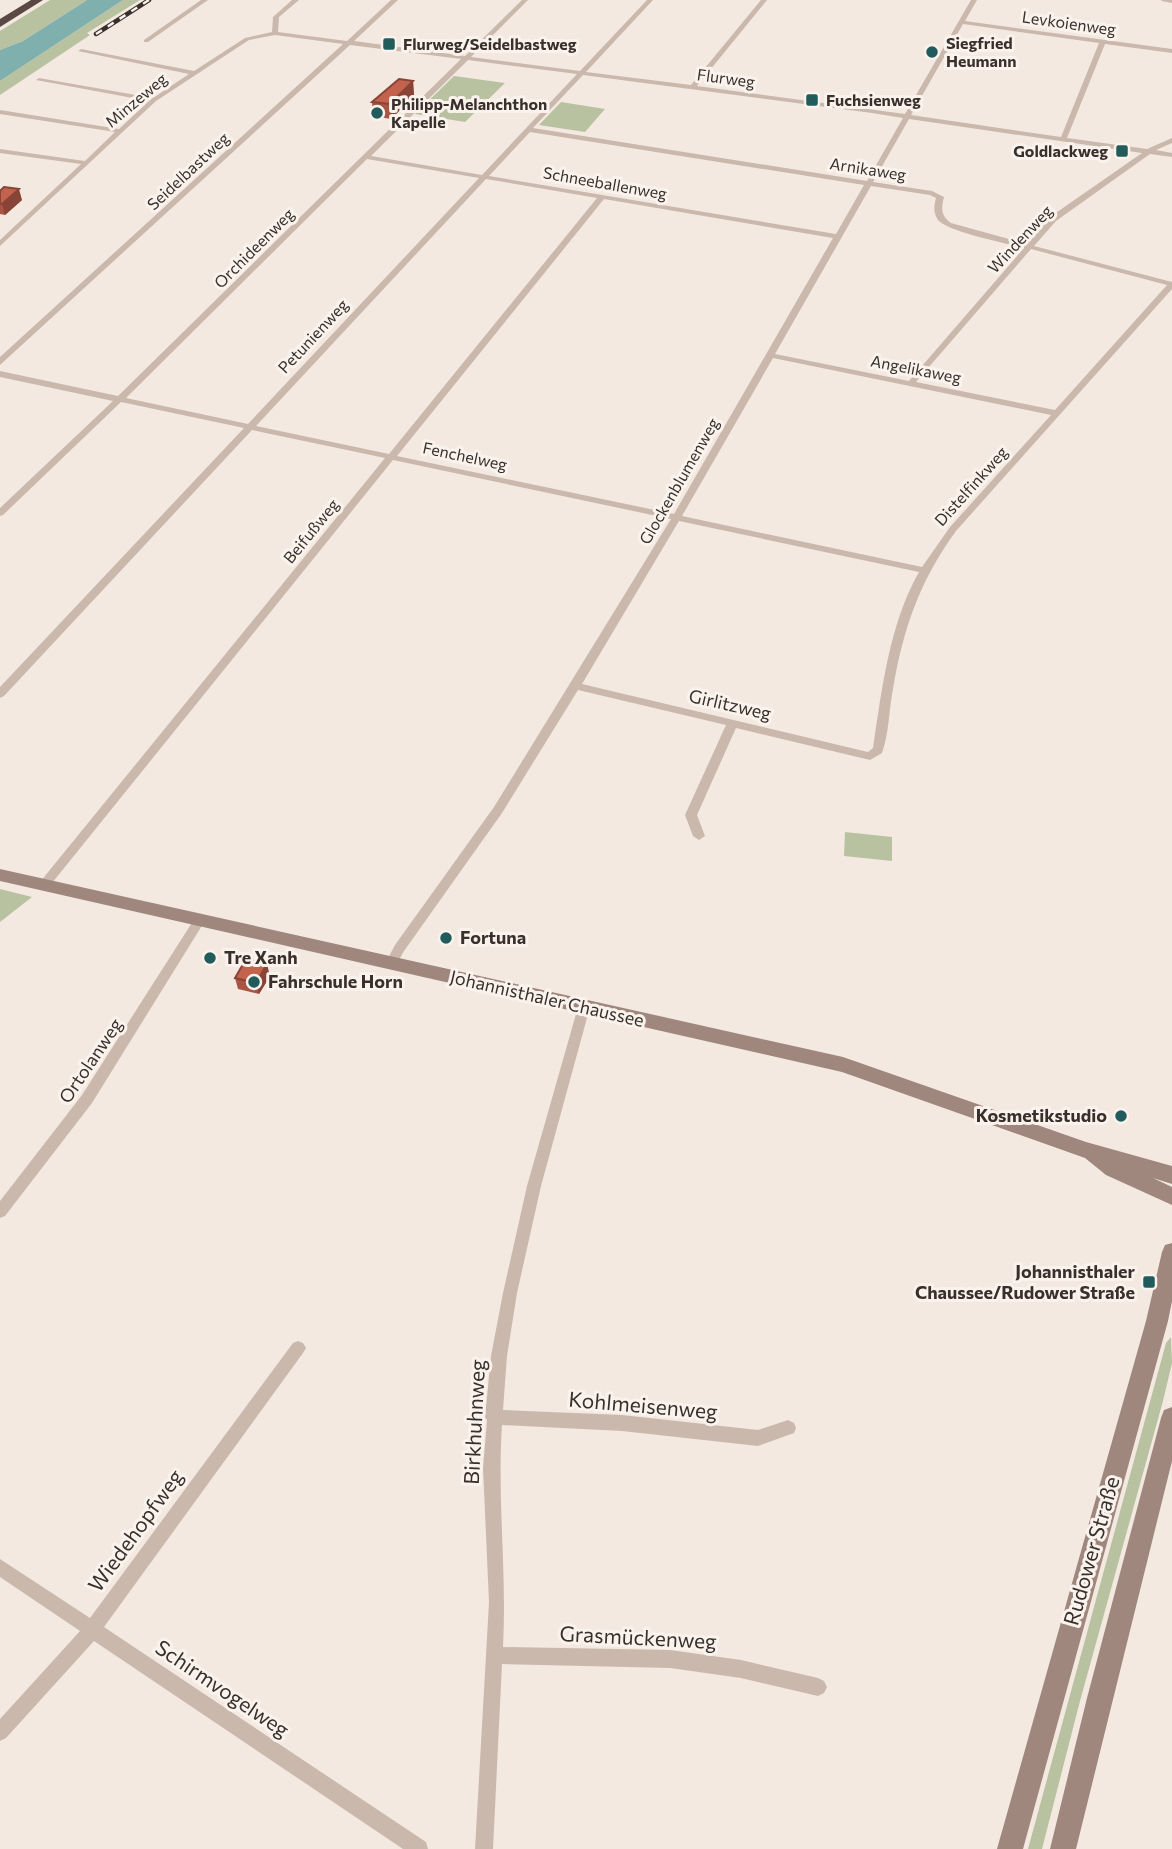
<svg xmlns="http://www.w3.org/2000/svg" width="1172" height="1849" font-family="Commissioner,sans-serif">
<rect width="100%" height="100%" fill="#f3e9e1"/>
<path fill="#b9c2a0" d="M50 0H87L23 41 0 50V31Z
M123 0H140L87 33 90 35 0 95V81Z
M454 76 505 83 465 122 415 114Z
M561 102 605 109 585 132 539 125Z
M845 832 892 837V861L844 856Z
M0 889 32 897 0 922Z
M1171 1337 1172 1363 1163 1401 1080 1701 1042 1849H1028L1166 1343Z"/>
<path fill="#80b0ae" d="M87 0H123L0 81V50L23 41Z"/>
<g fill="none" stroke-linecap="round" stroke-linejoin="round">
<path fill="#cbb8ac" fill-rule="evenodd" d="M201 0H208L148 42H144V40Z
M292 0H299L279 17 278 32 347 41 391 0H398L354 41 465 56 522 0H528L471 57 580 71 647 0H653L586 72 691 85 761 0H767L697 86 905 114 971 0H977L965 21 1172 49V53L1105 44 1067 138 1147 149 1172 138V143L1156 150 1172 153V157L1150 154 1056 221 1034 246 1172 282V289L956 531C920 580 903 629 893 689 889 709 889 734 882 753L870 760 736 728 697 815 705 836 699 840 693 836 685 815 726 725 578 690 502 813 404 951 395 967H387L385 964 395 945 494 807 671 519 393 460 48 888 44 889 38 885 40 882 385 458 252 430 4 696 0 698V687L244 428 121 402 3 515 0 516V508L113 401 0 377V371L118 396 461 59 350 45 0 365V357L343 44 275 35 249 40 156 101 0 246V240L81 164 0 153V149L85 161 115 132 0 114V110L119 129 149 101 36 80 39 78 153 98 189 74 78 51 81 49 194 71 245 38 272 32 273 17ZM963 24 1099 43 1061 137 911 115ZM468 60 577 74 482 175 371 156ZM583 75 872 113 903 118 867 181 533 128ZM909 119 1142 153 1050 217 1027 244 951 223C941 216 941 209 944 197L932 191 873 182ZM530 132 864 185 836 234 489 176ZM367 159 479 178 248 424 126 398ZM486 179 597 198 389 454 256 426ZM871 186 930 195 936 198C934 206 933 213 938 220 948 232 1006 243 1024 248L909 381 775 354ZM604 199 833 238 674 514 397 456ZM1031 249 1167 285 1055 410 916 382ZM773 358 1051 415 950 527 922 567 682 516ZM679 521 919 572C889 625 882 689 873 748L868 752 582 684Z
M1161 0H1172V3L1162 1Z
M199 916 205 921 203 924 92 1103 5 1216 0 1218V1201L82 1095 195 918Z
M584 1002 589 1003 590 1007 541 1186 517 1293 507 1356 503 1410 622 1415 758 1430 788 1420 794 1423 796 1428 794 1433 758 1446 622 1431 502 1425C497 1499 507 1573 503 1647L670 1650 741 1660 818 1678 824 1681 827 1687 824 1693 818 1696 741 1678 670 1668 502 1664 493 1849H475L489 1602 483 1468 487 1420 485 1417 491 1356 503 1293 527 1186 578 1007 579 1003Z
M298 1341 303 1343 306 1348 303 1353 104 1627 426 1842 428 1849H403L94 1641 6 1738 0 1741V1719L80 1631 0 1577V1559L90 1618 293 1343Z"/>
<path fill="#9f877d" fill-rule="evenodd" d="M0 869 843 1057 1086 1142 1172 1166V1184L1153 1178 1172 1187V1205L1106 1175 1085 1158 842 1072 0 881Z
M1172 1243V1301L1168 1321 1023 1849H997L1146 1321 1162 1252 1165 1245Z
M1172 1407V1461L1076 1849H1050L1087 1698 1161 1418 1164 1410Z"/>
<path fill="#5a4842" fill-rule="evenodd" d="M31 0H43L0 27V19Z"/>
<defs>
<path id="rail" d="M96 34 149 0"/>
</defs>
<use href="#rail" stroke="#3a2f2b" stroke-width="4.5"/>
<use href="#rail" stroke="#faf3ed" stroke-width="2.5" stroke-dasharray="7" stroke-linecap="butt"/>
</g>
<path fill="#a85543" d="M413 81 414 96 391 119 373 116 372 102Z
M0 191 22 200 5 215 0 214Z
M270 976 259 994 238 989 235 978Z"/>
<path fill="#884537" d="M413 81 414 96 391 119 390 104Z
M19 189 22 200 5 215 2 204Z
M267 964 270 976 259 994 256 983Z"/>
<path fill="#c3634e" stroke="#884537" stroke-width="2" d="M399 79 413 81 390 104 372 102Z
M4 187 19 189 2 204H0V191Z
M246 959 267 964 256 983 235 978Z"/>
<g fill="#215b5b" stroke="#faf3ed" stroke-width="2.5">
<rect x="382" y="37" width="14" height="14" rx="3.5"/>
<circle cx="932" cy="52" r="7"/>
<rect x="805" y="93" width="14" height="14" rx="3.5"/>
<circle cx="377" cy="113" r="7"/>
<rect x="1115" y="144" width="14" height="14" rx="3.5"/>
<circle cx="446" cy="938" r="7"/>
<circle cx="210" cy="958" r="7"/>
<circle cx="254" cy="982" r="7"/>
<circle cx="1121" cy="1116" r="7"/>
<rect x="1142" y="1275" width="14" height="14" rx="3.5"/>
</g>
<g text-anchor="middle" stroke-width="6" stroke-linejoin="round" paint-order="stroke">
<g font-size="16" fill="#3a2f2b" stroke="#faf3ed">
<text transform="translate(1069 23) rotate(8)" y="6">Levkoienweg</text>
<text transform="translate(726 78) rotate(8)" y="6">Flurweg</text>
<text transform="translate(136 100) rotate(-40)" y="6">Minzeweg</text>
<text transform="translate(868 169) rotate(9)" y="6">Arnikaweg</text>
<text transform="translate(188 171) rotate(-43)" y="6">Seidelbastweg</text>
<text transform="translate(605 183) rotate(10)" y="6">Schneeballenweg</text>
<text transform="translate(1020 239) rotate(-47)" y="6">Windenweg</text>
<text transform="translate(254 248) rotate(-45)" y="6">Orchideenweg</text>
<text transform="translate(313 336) rotate(-47)" y="6">Petunienweg</text>
<text transform="translate(916 369) rotate(11)" y="6">Angelikaweg</text>
<text transform="translate(465 456) rotate(12)" y="6">Fenchelweg</text>
<text transform="translate(679 481) rotate(-60)" y="6">Glockenblumenweg</text>
<text transform="translate(971 486) rotate(-48)" y="6">Distelfinkweg</text>
<text transform="translate(311 531) rotate(-51)" y="6">Beifußweg</text>
</g>
<g font-size="16" font-weight="bold" fill="#3a2f2b" stroke="#faf3ed" text-anchor="start">
<text x="946" y="49">Siegfried<tspan x="946" dy="18">Heumann</tspan></text>
<text x="403" y="50">Flurweg/Seidelbastweg</text>
<text x="826" y="106">Fuchsienweg</text>
<text x="391" y="110">Philipp-Melanchthon<tspan x="391" dy="18">Kapelle</tspan></text>
<text x="1108" y="157" text-anchor="end">Goldlackweg</text>
</g>
<g font-size="18" fill="#3a2f2b" stroke="#faf3ed">
<text transform="translate(730 705) rotate(13)" y="6">Girlitzweg</text>
<text transform="translate(547 999) rotate(13)" y="6">Johannisthaler Chaussee</text>
<text transform="translate(91 1061) rotate(-56)" y="6">Ortolanweg</text>
</g>
<g font-size="18" font-weight="bold" fill="#3a2f2b" stroke="#faf3ed" text-anchor="start">
<text x="460" y="944">Fortuna</text>
<text x="224" y="964">Tre Xanh</text>
<text x="268" y="988">Fahrschule Horn</text>
<text x="1107" y="1122" text-anchor="end">Kosmetikstudio</text>
<text x="1135" y="1278" text-anchor="end">Johannisthaler<tspan x="1135" dy="21">Chaussee/Rudower Straße</tspan></text>
</g>
<g font-size="21" fill="#3a2f2b" stroke="#faf3ed">
<text transform="translate(643 1406) rotate(5)" y="7">Kohlmeisenweg</text>
<text transform="translate(475 1422) rotate(-87)" y="7">Birkhuhnweg</text>
<text transform="translate(136 1531) rotate(-54)" y="7">Wiedehopfweg</text>
<text transform="translate(1092 1551) rotate(-74)" y="7">Rudower Straße</text>
<text transform="translate(638 1638) rotate(3)" y="7">Grasmückenweg</text>
<text transform="translate(222 1689) rotate(34)" y="7">Schirmvogelweg</text>
</g>
</g>
</svg>
